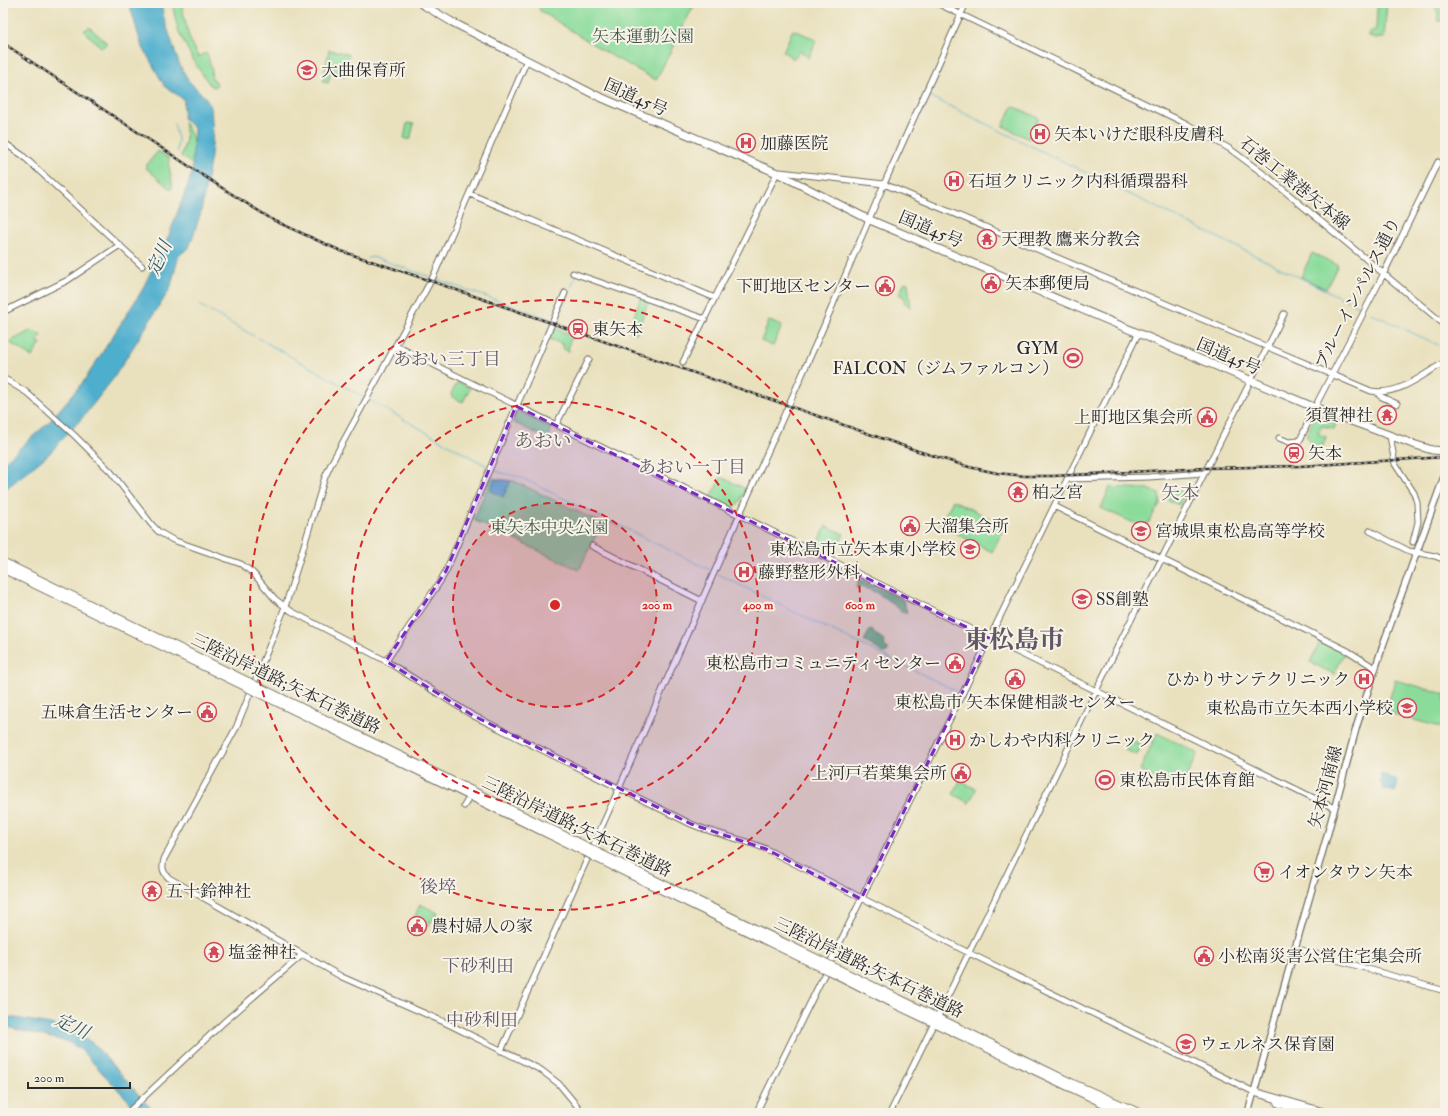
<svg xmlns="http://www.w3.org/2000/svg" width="1448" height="1116" font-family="'IM FELL Double Pica','Noto Serif JP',serif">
<rect width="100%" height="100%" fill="#f7f3e8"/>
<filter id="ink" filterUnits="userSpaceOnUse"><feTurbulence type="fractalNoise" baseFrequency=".025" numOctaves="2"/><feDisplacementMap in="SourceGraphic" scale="8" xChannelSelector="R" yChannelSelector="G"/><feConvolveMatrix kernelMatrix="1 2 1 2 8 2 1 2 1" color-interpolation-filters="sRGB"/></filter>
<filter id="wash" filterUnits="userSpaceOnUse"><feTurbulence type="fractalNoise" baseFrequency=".012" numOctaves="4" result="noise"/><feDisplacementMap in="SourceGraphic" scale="16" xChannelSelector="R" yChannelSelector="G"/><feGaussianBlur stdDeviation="0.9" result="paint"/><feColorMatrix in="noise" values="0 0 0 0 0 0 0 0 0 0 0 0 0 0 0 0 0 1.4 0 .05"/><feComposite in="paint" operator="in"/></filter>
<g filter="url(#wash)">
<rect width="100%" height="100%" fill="#e9e1be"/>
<path fill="#8bdc9b" stroke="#5b8463" d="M172 3H181L189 37 198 57 207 53 212 71 211 76 212 79 217 83 216 86 214 87 210 85 194 62 178 30Z
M543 3H695L656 80 605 52 539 10Z
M1379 3H1387L1384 38H1376L1367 35 1376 29 1377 8H1379Z
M1437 3H1444L1442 21H1437L1438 11 1436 10Z
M89 27 107 43 102 48 84 31Z
M794 30 815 39 816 41 809 58 800 51 793 59 783 51 788 41 792 31Z
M329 50 349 54 345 76 331 72 328 83 323 81Z
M1013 106 1039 118 1029 139 1003 126Z
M184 122C195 137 194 147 193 165L181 156 186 139Z
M407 123 414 124 410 140 404 138Z
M158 151 169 158C167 170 175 182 171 190L145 167Z
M1312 253 1338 265 1326 289 1301 277Z
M905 282 908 283 911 308 904 302 905 298 899 294Z
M640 299 648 302 637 333 629 330Z
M769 321 782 326 773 346 761 341Z
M554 328 574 336C569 340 568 347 569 352L562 348V344L549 339Z
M32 330 42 336 37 341 41 343 32 357 9 342Z
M459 382 470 388 463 402 452 397 451 394 457 383Z
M518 411 551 428 548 439 513 422 517 412Z
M1317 414 1337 421 1334 429 1322 426 1318 434 1326 437 1323 446 1311 444 1310 440 1306 436 1315 415Z
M721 477 746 489 738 505 732 508 711 497Z
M491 478 514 481 602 523 579 570 474 520Z
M1110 487 1149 489 1159 494 1160 504 1145 528 1101 508Z
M1172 487 1185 493 1179 505 1166 499Z
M953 500 1005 526 992 552 940 525Z
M826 526 844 534 832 558 815 550Z
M1321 640 1345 652 1334 674 1310 662Z
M1395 680 1445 694V720L1443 728 1386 712Z
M1157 733 1198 753 1179 791 1140 770Z
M1130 739 1142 745 1137 755 1125 750Z
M960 781 976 789 969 803 953 794Z
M420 904 438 913 426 928 422 925V924L414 919Z"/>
<path fill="#70bc83" stroke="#4e7457" d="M861 580 903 600 907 612 904 613C894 605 870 584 856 588L858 581Z
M870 630 873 631V633L883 639 885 644 884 646 888 649V651L884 653 864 641Z"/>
<path fill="#4eaecd" stroke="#3c6c7c" d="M129 3H161L164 18 179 63 188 80 206 98 211 108 213 134 211 156 201 212 189 248 179 255 170 289 113 379 83 417 48 455 3 491V463L49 422 84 381 141 292 169 235 192 173 194 128 183 118 184 100 172 91 165 87 141 44Z
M494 480 511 481 503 497 490 490Z
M1381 774 1396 779 1398 781 1395 792 1382 788 1383 786 1380 783 1382 778 1380 777Z
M3 1016 51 1024 68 1030 93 1043 146 1103 157 1113H140L80 1049 68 1042 3 1026Z"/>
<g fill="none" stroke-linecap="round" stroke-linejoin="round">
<path stroke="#4eaecd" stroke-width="1" d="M941 68 929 96 1360 307
M174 124 178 139 177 151
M368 258 373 257 430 277
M435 279 550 319
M199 305 254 336
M1369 312 1438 345
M556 321 576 276
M258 338 363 397
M369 400 487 466
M492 469 501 473 520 477 603 518
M608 520 710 570
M718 574 829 629
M832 630 956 691"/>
</g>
</g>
<g filter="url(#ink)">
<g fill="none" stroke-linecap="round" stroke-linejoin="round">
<defs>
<path id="secondary" d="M937 3 1185 123 1230 149 1269 178 1445 325
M527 60 434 275 331 464 325 477 285 607 236 728 164 859C162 867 162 872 169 878L342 977 444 1022 541 1070 559 1084 583 1113
M3 142 22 155 142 266
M470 194 715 298
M573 273 705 319
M3 312 68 280 120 245
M396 346 1334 808
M683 362 777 173 780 172 884 184 1371 391C1399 396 1422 375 1445 362
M3 378 26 392 74 435 111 472 152 525 159 532 173 540 241 564 253 573 275 599 291 611 386 661 472 715 691 824C716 835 742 838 766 849L969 953 1254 1092
M1377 392 1380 396 1397 404
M556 425 589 359
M1390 436 1395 464 1414 493 1417 503 1418 522 1413 542
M1279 438 1289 442 1299 441 1301 438 1316 405 1384 273 1438 162
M1067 479 1149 477 1204 473
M1054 506 1348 651 1375 668
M1370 531 1409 551 1435 556 1445 560
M592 546 702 601
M386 661 441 580 446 571 565 293
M464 806 467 801
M1295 948 1445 991
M939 1014 1114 654 1284 314
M501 1051 620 786 739 516 823 328 884 184 966 3
M127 1113 224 1022 302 955
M756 1113 972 674 1138 334
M890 1113 932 1027"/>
<path id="primary" d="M1248 1113 1327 836 1357 725 1383 645 1445 474"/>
<path id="highway" d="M420 3 452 22 593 94 777 173 870 220 1311 406 1413 444 1432 450 1445 451
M3 562 249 682
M3 569 246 687
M259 687 588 847
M256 692 585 852
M597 852 824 962
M594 857 822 968
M834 967 1074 1084 1140 1113
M831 972 892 1003 1124 1113
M1254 1092 1327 1113
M1278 1103 1308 1113"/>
</defs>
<use href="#secondary" stroke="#6e6b5e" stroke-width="7"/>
<use href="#primary" stroke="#6e6b5e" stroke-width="8"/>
<use href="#highway" stroke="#6e6b5e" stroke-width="9"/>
<use href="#secondary" stroke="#fff" stroke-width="5"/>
<use href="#primary" stroke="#fff" stroke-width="5.5"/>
<use href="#highway" stroke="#fff" stroke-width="7"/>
<defs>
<path id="rail" d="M3 43 216 184 273 220 321 242 341 251 431 281 918 451 969 467 997 473 1025 476H1053L1206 468 1300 466 1445 457"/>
</defs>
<use href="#rail" stroke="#2b2b2b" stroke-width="2.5"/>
<use href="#rail" stroke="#f7f3e8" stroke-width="1" stroke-dasharray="3" stroke-linecap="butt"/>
<defs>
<path id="highway-bridge" d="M249 682 259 687
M246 687 256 692
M588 847 597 852
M585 852 594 857
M824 962 834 967
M822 968 831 972"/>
</defs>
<use href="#highway-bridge" stroke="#6e6b5e" stroke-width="9" stroke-linecap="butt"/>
<use href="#highway-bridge" stroke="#fff" stroke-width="7"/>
</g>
</g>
<path fill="#7b2cbf" fill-opacity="0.2" stroke="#7b2cbf" stroke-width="3" stroke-dasharray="8 5" stroke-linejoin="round" d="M516 406 989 638 861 899 766 849 691 824 472 715 386 661 446 571Z"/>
<circle cx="555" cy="605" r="102" fill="#d62828" fill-opacity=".12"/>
<g fill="none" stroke="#d62828" stroke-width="2" stroke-dasharray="7 5">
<circle cx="555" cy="605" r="102"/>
<circle cx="555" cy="605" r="203"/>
<circle cx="555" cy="605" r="305"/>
</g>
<defs>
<symbol id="school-ring" viewBox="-11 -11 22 22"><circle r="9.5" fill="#f7f3e8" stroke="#d1495b" stroke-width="1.5"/><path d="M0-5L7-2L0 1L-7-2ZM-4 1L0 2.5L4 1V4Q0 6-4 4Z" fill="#d1495b"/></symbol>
<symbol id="hospital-ring" viewBox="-11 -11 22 22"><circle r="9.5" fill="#f7f3e8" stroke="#d1495b" stroke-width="1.5"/><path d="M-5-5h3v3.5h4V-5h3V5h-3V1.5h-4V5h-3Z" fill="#d1495b"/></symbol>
<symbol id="temple-ring" viewBox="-11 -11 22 22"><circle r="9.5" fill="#f7f3e8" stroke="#d1495b" stroke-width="1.5"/><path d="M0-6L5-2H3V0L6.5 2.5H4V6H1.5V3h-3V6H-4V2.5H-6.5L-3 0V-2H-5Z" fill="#d1495b"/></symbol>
<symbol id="civic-ring" viewBox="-11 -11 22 22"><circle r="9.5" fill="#f7f3e8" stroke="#d1495b" stroke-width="1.5"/><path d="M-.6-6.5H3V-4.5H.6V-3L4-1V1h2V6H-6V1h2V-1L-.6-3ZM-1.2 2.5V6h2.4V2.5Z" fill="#d1495b"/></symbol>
<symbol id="station-ring" viewBox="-11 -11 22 22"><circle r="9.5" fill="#f7f3e8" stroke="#d1495b" stroke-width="1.5"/><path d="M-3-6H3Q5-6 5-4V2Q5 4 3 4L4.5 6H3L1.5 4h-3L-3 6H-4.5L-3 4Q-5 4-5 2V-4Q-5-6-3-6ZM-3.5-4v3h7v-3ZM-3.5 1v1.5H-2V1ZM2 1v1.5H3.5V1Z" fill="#d1495b"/></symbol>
<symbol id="stadium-ring" viewBox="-11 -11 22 22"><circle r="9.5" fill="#f7f3e8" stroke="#d1495b" stroke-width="1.5"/><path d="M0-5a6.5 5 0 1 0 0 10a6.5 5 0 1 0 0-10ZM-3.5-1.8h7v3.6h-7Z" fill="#d1495b"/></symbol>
<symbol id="supermarket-ring" viewBox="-11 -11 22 22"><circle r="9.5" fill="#f7f3e8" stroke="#d1495b" stroke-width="1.5"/><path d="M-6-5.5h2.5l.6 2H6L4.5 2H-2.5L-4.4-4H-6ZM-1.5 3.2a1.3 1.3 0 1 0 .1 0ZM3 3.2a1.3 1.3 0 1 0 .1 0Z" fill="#d1495b"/></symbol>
</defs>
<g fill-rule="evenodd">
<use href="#school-ring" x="296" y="59" width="22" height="22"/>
<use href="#hospital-ring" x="1029" y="123" width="22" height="22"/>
<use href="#hospital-ring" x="735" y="132" width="22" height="22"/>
<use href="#hospital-ring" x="943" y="170" width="22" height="22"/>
<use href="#temple-ring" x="976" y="228" width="22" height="22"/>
<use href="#civic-ring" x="980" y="272" width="22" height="22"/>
<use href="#civic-ring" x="874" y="275" width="22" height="22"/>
<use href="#station-ring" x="567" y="318" width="22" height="22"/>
<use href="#stadium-ring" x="1062" y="347" width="22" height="22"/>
<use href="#temple-ring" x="1376" y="404" width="22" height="22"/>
<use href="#civic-ring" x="1196" y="406" width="22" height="22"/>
<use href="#station-ring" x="1283" y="442" width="22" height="22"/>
<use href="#temple-ring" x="1007" y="481" width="22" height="22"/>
<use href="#civic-ring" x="899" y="515" width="22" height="22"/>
<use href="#school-ring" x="1130" y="520" width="22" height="22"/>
<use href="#school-ring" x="959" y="538" width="22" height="22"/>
<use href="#hospital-ring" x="733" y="561" width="22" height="22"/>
<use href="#school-ring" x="1071" y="588" width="22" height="22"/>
<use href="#civic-ring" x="944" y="652" width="22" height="22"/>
<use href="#civic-ring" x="1004" y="668" width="22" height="22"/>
<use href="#hospital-ring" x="1353" y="668" width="22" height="22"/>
<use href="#school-ring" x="1396" y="697" width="22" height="22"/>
<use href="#civic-ring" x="196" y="701" width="22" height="22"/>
<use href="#hospital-ring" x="944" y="729" width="22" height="22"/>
<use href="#civic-ring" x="950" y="762" width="22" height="22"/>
<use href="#stadium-ring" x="1094" y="769" width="22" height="22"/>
<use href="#supermarket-ring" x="1253" y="861" width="22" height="22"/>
<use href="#temple-ring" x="141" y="880" width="22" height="22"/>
<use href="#civic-ring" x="406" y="915" width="22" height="22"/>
<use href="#temple-ring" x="203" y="941" width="22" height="22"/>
<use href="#civic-ring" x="1193" y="945" width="22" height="22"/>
<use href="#school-ring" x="1175" y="1033" width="22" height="22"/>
</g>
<g text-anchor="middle" stroke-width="4" stroke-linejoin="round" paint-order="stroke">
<g font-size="17" fill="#435747" stroke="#f7f3e8">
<text x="643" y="42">矢本運動公園</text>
<text x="549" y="533">東矢本中央公園</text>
</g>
<g font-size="17" fill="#2b2b2b" stroke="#f7f3e8" text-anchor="start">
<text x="321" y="76">大曲保育所</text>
<text x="1054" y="140">矢本いけだ眼科皮膚科</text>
<text x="760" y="149">加藤医院</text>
<text x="968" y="187">石垣クリニック内科循環器科</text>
<text x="1001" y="245">天理教 鷹来分教会</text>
<text x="1005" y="289">矢本郵便局</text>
<text x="871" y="292" text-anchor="end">下町地区センター</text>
<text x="592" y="335">東矢本</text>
<text x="1059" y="354" text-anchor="end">GYM<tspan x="1059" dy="20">FALCON（ジムファルコン）</tspan></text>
<text x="1373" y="421" text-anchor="end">須賀神社</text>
<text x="1193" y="423" text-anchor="end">上町地区集会所</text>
<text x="1308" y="459">矢本</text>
<text x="1032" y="498">柏之宮</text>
<text x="924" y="532">大溜集会所</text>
<text x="1155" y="537">宮城県東松島高等学校</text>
<text x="956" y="555" text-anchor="end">東松島市立矢本東小学校</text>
<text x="758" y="578">藤野整形外科</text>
<text x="1096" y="605">SS創塾</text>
<text x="941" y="669" text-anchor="end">東松島市コミュニティセンター</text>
<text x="1350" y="685" text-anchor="end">ひかりサンテクリニック</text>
<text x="1015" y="708" text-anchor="middle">東松島市 矢本保健相談センター</text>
<text x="1393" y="714" text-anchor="end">東松島市立矢本西小学校</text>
<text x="193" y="718" text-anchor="end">五味倉生活センター</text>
<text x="969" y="746">かしわや内科クリニック</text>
<text x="947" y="779" text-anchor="end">上河戸若葉集会所</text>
<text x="1119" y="786">東松島市民体育館</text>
<text x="1278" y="878">イオンタウン矢本</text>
<text x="166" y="897">五十鈴神社</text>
<text x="431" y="932">農村婦人の家</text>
<text x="228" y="958">塩釜神社</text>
<text x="1218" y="962">小松南災害公営住宅集会所</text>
<text x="1200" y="1050">ウェルネス保育園</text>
</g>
<g font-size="17" fill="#2b2b2b" stroke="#f7f3e8">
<text transform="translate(636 97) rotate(24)" y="6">国道45号</text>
<text transform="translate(1295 183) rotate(39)" y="6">石巻工業港矢本線</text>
<text transform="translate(931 229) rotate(23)" y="6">国道45号</text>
<text transform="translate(1357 293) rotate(-63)" y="6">ブルーインパルス通り</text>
<text transform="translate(1229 356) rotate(23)" y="6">国道45号</text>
<text transform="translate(286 683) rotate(26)" y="6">三陸沿岸道路;矢本石巻道路</text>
<text transform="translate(1325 787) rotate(-75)" y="6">矢本河南線</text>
<text transform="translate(577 826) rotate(26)" y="6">三陸沿岸道路;矢本石巻道路</text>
<text transform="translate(869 967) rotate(26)" y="6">三陸沿岸道路;矢本石巻道路</text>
</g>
<g font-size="18" font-style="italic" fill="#375964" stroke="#f7f3e8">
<text transform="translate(159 258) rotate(-66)" y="6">定川</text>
<text transform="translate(72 1026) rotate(25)" y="6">定川</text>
</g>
<g font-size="18" fill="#615765" stroke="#f7f3e8">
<text x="447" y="365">あおい三丁目</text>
<text x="692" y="473">あおい一丁目</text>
<text x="438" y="893">後埣</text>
<text x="478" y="972">下砂利田</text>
<text x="482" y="1026">中砂利田</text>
</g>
<g font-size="19" fill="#615765" stroke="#f7f3e8">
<text x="543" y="447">あおい</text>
<text x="1180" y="499">矢本</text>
</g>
<g font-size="25" font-weight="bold" fill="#615765" stroke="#f7f3e8">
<text x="1014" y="648">東松島市</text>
</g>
</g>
<circle cx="555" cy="605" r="6" fill="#d62828" stroke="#f7f3e8" stroke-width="2"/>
<g font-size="12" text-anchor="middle" font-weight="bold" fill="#d62828" stroke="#f7f3e8" stroke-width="4" stroke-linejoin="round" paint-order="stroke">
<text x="657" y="609">200 m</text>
<text x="758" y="609">400 m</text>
<text x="860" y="609">600 m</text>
</g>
<rect width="1448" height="1116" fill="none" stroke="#f7f3e8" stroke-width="16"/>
<path d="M28 1082v6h102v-6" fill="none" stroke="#2b2b2b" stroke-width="2"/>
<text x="34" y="1082" font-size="12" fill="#2b2b2b" stroke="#f7f3e8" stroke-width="3" paint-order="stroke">200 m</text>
</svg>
